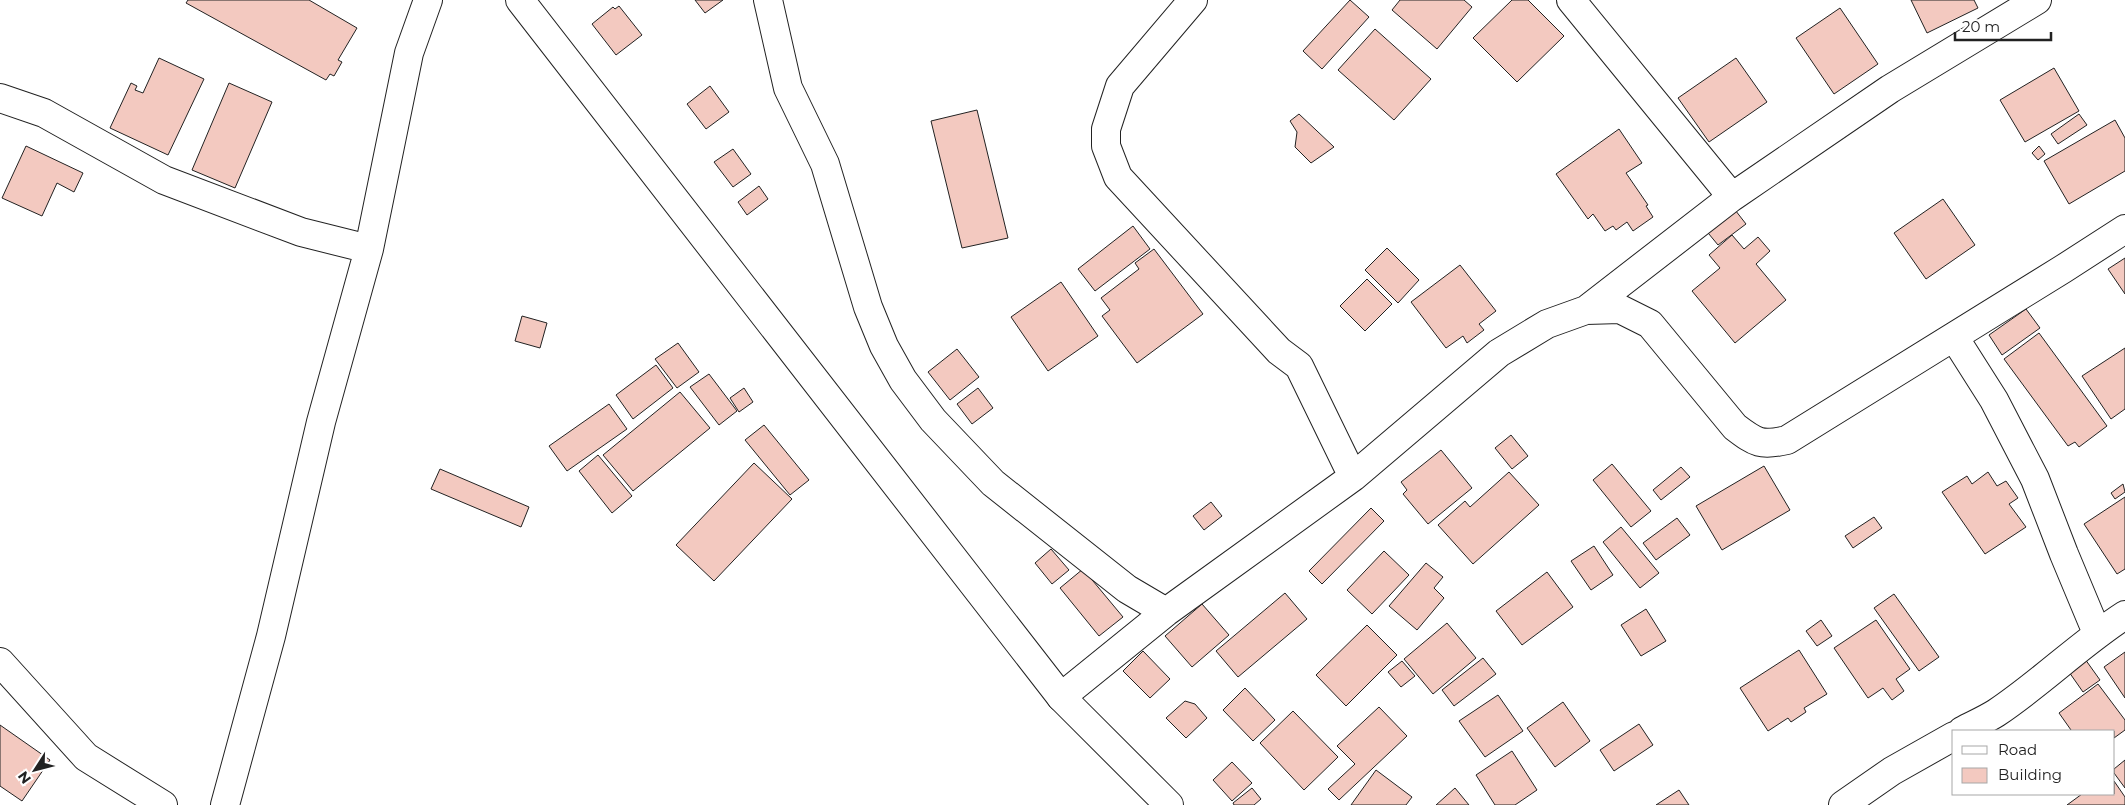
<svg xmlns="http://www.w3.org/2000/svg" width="2125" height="805" font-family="Montserrat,sans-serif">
<rect width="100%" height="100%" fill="#fff"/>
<path fill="#f3c9c0" stroke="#222" d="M188 0H309L357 28 338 60 342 62 334 76 330 74 326 80 186 3Z
M695 0H723L705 13Z
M1350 0 1369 17 1322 69 1303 51Z
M1400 0H1464L1472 7 1437 49 1392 10Z
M1512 0H1528L1564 36 1517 82 1473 38Z
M1911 0H1974L1978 8 1927 33Z
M619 6 642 35 616 55 592 24 613 7 615 9Z
M1840 8 1878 64 1834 94 1796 38Z
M1375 29 1431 79 1394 120 1338 70Z
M159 58 204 79 168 155 110 128 131 83 137 86 135 90 143 93Z
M1736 58 1767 102 1709 142 1678 98Z
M2054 68 2079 111 2025 142 2000 100Z
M229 83 272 102 235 188 192 170Z
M710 86 729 112 706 129 687 104Z
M977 110 1008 238 962 248 931 121Z
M1299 114 1334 147 1311 163 1295 147 1297 132 1290 121Z
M2079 114 2087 125 2058 144 2051 134Z
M2115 120 2125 138V171L2069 204 2044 161Z
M1619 129 1642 163 1626 173 1648 205 1646 206 1653 217 1633 231 1627 222 1616 230 1613 226 1605 231 1593 214 1588 219 1556 174Z
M26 146 83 173 74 192 57 183 42 216 2 198Z
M2039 146 2045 154 2038 160 2032 153Z
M733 149 751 174 733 187 714 162Z
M759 186 768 199 747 215 738 202Z
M1943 199 1975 245 1926 279 1894 233Z
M1732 206 1746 224 1718 245 1704 228Z
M1133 226 1150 249 1095 291 1078 269Z
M1732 235 1744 249 1758 237 1770 251 1756 264 1786 300 1735 343 1692 291 1720 268 1709 255Z
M1387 248 1419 280 1398 303 1365 270Z
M1154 249 1203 314 1137 363 1102 316 1110 310 1101 298 1139 269 1135 263Z
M2125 258V294L2108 269Z
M1460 265 1496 311 1479 324 1484 330 1467 343 1463 336 1446 348 1411 302Z
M1367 279 1392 304 1365 331 1340 306Z
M1061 282 1098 336 1048 371 1011 317Z
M2026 309 2040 328 2002 355 1989 335Z
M522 316 547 323 540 348 515 341Z
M2039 333 2107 426 2079 447 2075 442 2068 446 2004 359Z
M678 343 699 372 677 388 655 359Z
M2125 348V409L2111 419 2082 376Z
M957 349 979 377 950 400 928 372Z
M656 365 673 388 633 419 616 395Z
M709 374 737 411 719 425 690 387Z
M744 388 753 402 739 412 730 398Z
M978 388 993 408 972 424 957 404Z
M680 392 710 428 633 491 603 455Z
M609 404 627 429 567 471 549 446Z
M764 425 809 480 790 495 745 440Z
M1511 435 1528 456 1512 469 1495 448Z
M1441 450 1472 488 1428 524 1403 494 1407 490 1401 482Z
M598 455 632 496 612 513 579 471Z
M754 463 792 499 714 581 676 545Z
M1612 464 1651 511 1631 527 1593 480Z
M1764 466 1790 510 1722 550 1696 506Z
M1681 467 1690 477 1661 500 1653 490Z
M440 469 529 507 521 527 431 489Z
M1509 472 1539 505 1473 564 1438 525 1465 501 1470 507Z
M1988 472 1997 486 2006 481 2018 498 2009 504 2026 527 1985 554 1942 492 1967 476 1972 484Z
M2123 484 2125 492 2115 499 2111 493Z
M2125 497V569L2117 574 2084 524Z
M1211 502 1222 516 1204 530 1193 516Z
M1371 508 1384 521 1322 584 1309 571Z
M1874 517 1882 528 1853 548 1845 536Z
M1677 518 1690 535 1656 560 1643 543Z
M1621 527 1659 573 1640 588 1603 542Z
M1594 546 1613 575 1591 590 1571 561Z
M1051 549 1069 570 1052 584 1035 563Z
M1384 551 1409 575 1372 614 1347 590Z
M1426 563 1443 577 1434 588 1444 598 1417 630 1389 606Z
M1083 569 1123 617 1099 636 1060 588Z
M1547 572 1573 607 1522 645 1496 611Z
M1285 593 1307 619 1238 677 1216 651Z
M1894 594 1939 657 1919 671 1874 608Z
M1202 604 1229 635 1192 667 1165 636Z
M1646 609 1666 641 1641 656 1621 625Z
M1821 620 1832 636 1817 646 1806 631Z
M1876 620 1910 669 1896 679 1904 691 1892 700 1883 688 1868 698 1834 648Z
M1447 623 1476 658 1433 694 1404 659Z
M1367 625 1397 655 1346 706 1316 675Z
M1799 650 1827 694 1804 708 1806 712 1791 722 1788 718 1768 731 1740 688Z
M1143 651 1170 679 1150 698 1123 671Z
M2125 652V698L2104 667Z
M1483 658 1496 674 1454 706 1442 690Z
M2085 659 2100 680 2083 692 2069 672Z
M1402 661 1415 676 1401 687 1388 672Z
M2098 684 2125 720V730L2114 738V731H2069L2071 730 2059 713Z
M1245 688 1275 720 1253 741 1223 710Z
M1498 695 1523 731 1485 757 1459 721Z
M1185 701 1195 704 1207 718 1186 738 1166 718Z
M1563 702 1590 741 1555 767 1527 728Z
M1379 707 1407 736 1339 800 1328 789 1355 764 1337 746Z
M1293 711 1338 757 1304 790 1260 743Z
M1639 724 1653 745 1614 771 1600 750Z
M0 725 50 760 22 801 0 786Z
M1512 751 1537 790 1515 805H1495L1476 775Z
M2125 760V788L2114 773V769Z
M1232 762 1252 783 1232 801 1213 780Z
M1376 770 1412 797 1406 805H1351Z
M2114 781 2125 797V805H2067L2082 794H2114Z
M1252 788 1261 799 1254 805H1234L1233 803Z
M1455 788 1469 805H1436Z
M1679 790 1689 805H1656Z"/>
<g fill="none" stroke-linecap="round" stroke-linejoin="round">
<defs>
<path id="minor" d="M768 0 788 88 825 164 868 307 884 346 903 380 933 420 993 483 1127 589 1166 612
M1193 0 1120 86 1106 129V146L1118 177 1279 351 1299 366 1353 477
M1571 0 1732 197
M0 98 44 113 164 180 301 232 369 249
M1586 310 1732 197 1890 89 2037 0
M1954 337 1994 400 2035 479 2064 554 2097 633
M0 662 86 757 163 805
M1061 697 1166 612 1353 477 1499 353 1547 324 1586 310 1620 309 1650 324 1735 427C1756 443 1761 446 1787 440L2063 269 2125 229
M1962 731C1973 725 1985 720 1996 713 2041 683 2080 644 2125 615
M225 805 271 636 321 422 369 249 409 53 428 0
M1843 805 1892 771 1954 736"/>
<path id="secondary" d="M520 0 1061 697 1169 805"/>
</defs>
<use href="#minor" stroke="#222" stroke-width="30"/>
<use href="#secondary" stroke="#222" stroke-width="30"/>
<use href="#minor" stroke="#fff" stroke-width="28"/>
<use href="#secondary" stroke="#fff" stroke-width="28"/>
</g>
<rect x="1952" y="730" width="162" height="65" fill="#ffffff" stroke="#a7a7a7"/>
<rect x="1962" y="746" width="25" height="8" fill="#ffffff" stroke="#a7a7a7"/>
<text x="1998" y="755" font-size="15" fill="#222222">Road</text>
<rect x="1962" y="768" width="25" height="15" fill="#f3c9c0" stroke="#a7a7a7"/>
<text x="1998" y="780" font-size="15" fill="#222222">Building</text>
<g transform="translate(35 770) rotate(234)" stroke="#ffffff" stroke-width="4" paint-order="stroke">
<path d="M0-4L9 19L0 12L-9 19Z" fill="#222222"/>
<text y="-8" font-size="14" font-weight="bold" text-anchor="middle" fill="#222222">N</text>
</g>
<path d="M1955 32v8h96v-8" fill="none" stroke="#222222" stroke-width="2.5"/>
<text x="1962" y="32" font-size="15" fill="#222222" stroke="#ffffff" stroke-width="4" paint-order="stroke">20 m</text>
</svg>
